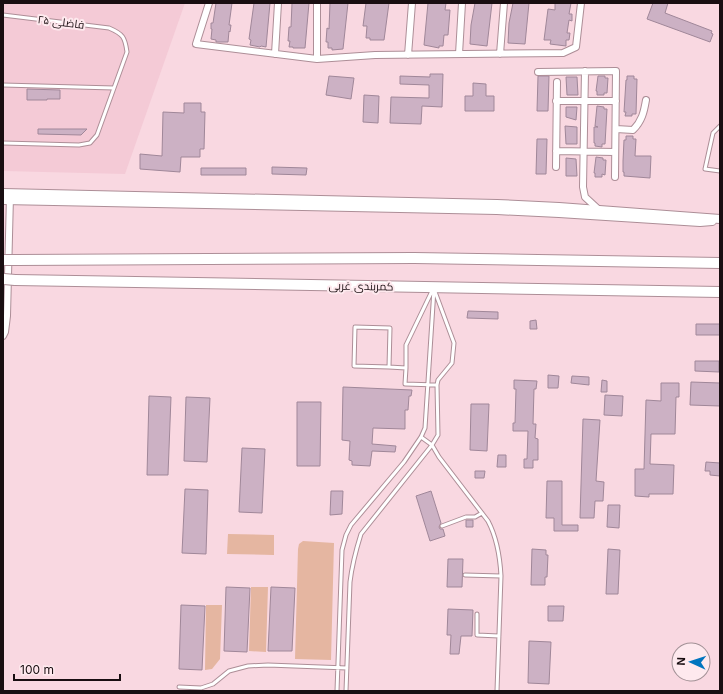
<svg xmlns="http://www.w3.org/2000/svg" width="723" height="694" font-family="Inter,Cairo,sans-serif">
<rect width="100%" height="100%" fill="#f9d8e1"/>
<path fill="#f4cad6" d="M3 3H185L125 174 3 171Z"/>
<path fill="#e5b6a1" d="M228 534 274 535V555L227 554Z
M303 541 334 543 331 660 295 659 298 549 299 544Z
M251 587H268L266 652 249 651Z
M206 605H222L220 659 212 669 205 670Z"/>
<path fill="#ccb1c4" stroke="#a08799" d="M216 3H232L229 25H231L230 32 229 31 228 42H216V40L211 39 212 29H211V23H213Z
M254 3H270L266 47 261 46 260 47 250 45 251 40 249 39Z
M292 3H309L305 48H293V47H289L290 41H288L289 27H291Z
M330 3H348L343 49 332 50V48H328V42H326L327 28 329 29Z
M366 3H389L384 40H370V38H366L367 26H363Z
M428 3H446L445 10H450L448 35H444L443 46H439V48L424 45Z
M475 3H492L487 46 470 44 471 25Z
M513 3H529L525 44 508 43 509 23Z
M555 3H571L569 14H572V21L569 20 567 33H570L569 40H566V46L550 44 551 40H544L548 9 555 10Z
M653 3H668L665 13 712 31 711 33 713 34 710 42 647 19Z
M430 74H443L442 107 422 106 421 124 390 123 391 97 429 98V85L400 84V76L430 77Z
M329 76 354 78 351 99 326 95Z
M538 76H549L548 111H537Z
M598 76H605V78H608L607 93H604V95H597V91H596Z
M627 76H634V79H637L636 114H632V116H625L626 112H624L626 80H627Z
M566 77H577L578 95H567Z
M473 83 486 84V96H494V111H465V96H473Z
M27 89 60 90V99H47V100H27Z
M364 95 379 96 378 123 363 122Z
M184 103H201V112H205L204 149H200V157H181L180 172 140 169V154L162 156 163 112 184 113Z
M597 106 604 107V109H607L605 144H602V147L595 146V143H594V127H598L595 126Z
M566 107H577L576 120 566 117Z
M565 126 577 127V144H566Z
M38 129H87L81 135 38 134Z
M626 136H633V139H636L635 156H651L650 178 624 176V172H623V161L624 140H626Z
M537 139H547L546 174H536Z
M596 157 603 158V160H606L605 175 602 174V177H595V173H594Z
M566 158 576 159 577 176H566Z
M272 167 307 168 306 175 272 174Z
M201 168H246V175H201Z
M468 311 498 312V319L467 318Z
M536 320 537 329H530V321Z
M696 324H720V335H696Z
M695 361H719V372L695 371Z
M548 375 559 376 558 388H548Z
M572 376 589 377V385L571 383Z
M514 380 537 381 536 389H534L533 424H536L535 438 538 439V460H533V468H524V459H527L528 431H513V423H515L516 389H514Z
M602 380 607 381V392H601Z
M691 382 720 383V406L690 405Z
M661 383H679V397H676L675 434H651L650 464 674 465 673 494H649V497L635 496V469H644L646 400 661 401Z
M343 387 412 390 411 396H409L408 410H405V429L373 428 372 444 396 446 395 452 372 451 370 466 352 465V461L349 460 350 441 342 440Z
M605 395 623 396 622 416 604 415Z
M149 396 171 397 168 475H147Z
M186 397 210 398 207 462 184 461Z
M297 402H321L320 466H297Z
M471 404H489L487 451 470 450Z
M583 419 600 420 596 481 604 482 603 501H595L594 518H580Z
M242 448 265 449 262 513 239 512Z
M498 455H506V467H497Z
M706 462 720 463V476L710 475V471H705Z
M475 471H485L484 478H475Z
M547 481H562V525H578V531H554V518H546Z
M185 489 208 490 206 554 182 553Z
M331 491H343L342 514 330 515Z
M431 491 441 523 439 527 440 529H443L445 536 430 541 416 496Z
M608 505H620L619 528 607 527Z
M466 520H473V527H466Z
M532 549 546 550V555H548L547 577H545V585H531Z
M608 549 620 550 618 594H606Z
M448 559H463L462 587H447Z
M226 587 250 588 247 652 224 651Z
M271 587 295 588 292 651H268Z
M181 605 205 606 202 670 179 669Z
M548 606H564L563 621H548Z
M448 609 473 610 472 636H461L459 654H450L451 635H447Z
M529 641 551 642 549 684 528 683Z"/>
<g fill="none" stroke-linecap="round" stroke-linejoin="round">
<defs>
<path id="service" d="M3 15 109 28C123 34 125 37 127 52L97 135 90 143 79 145 3 143
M3 85 114 88
M720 126 713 133 705 169 720 171
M355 327 390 328 389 367 354 366Z
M389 367 406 368 405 384 437 385
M406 368V345L433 289
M421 437 432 445 439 457 488 521C497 538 500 557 501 576L497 691
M442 526 466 517H475L482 513
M465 575 501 576
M477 614V635L499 636
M179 687 201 688 213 684 229 671 248 666 268 665 347 668
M337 691 342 550 346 535 351 525 404 462 421 437 425 428 434 289
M346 691 350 582C352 565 356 550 361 534L432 445 438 435 437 385 438 380 452 363 454 343 434 289"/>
<path id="minor" d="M209 3 196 44 317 59 375 55 563 53 576 47 581 3
M275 54 278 3
M459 54 462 3
M500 54 504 3
M408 55 412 3
M317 59V3
M585 71 583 187 585 197 598 209
M538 72 616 71 615 177
M556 101H616
M616 129 633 130C642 121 644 112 646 100
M556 151 615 152
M556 167 557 82
M3 336 5 332 7 316 10 196"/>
<path id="tertiary" d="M3 193 497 204 559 207 720 219
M3 200 497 210 559 213 700 222 712 221"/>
<path id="trunk" d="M15 260 414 258 720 263
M15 280 720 292"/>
</defs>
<use href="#service" stroke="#ad8e97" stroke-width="5"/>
<use href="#minor" stroke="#ad8e97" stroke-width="8"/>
<use href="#tertiary" stroke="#ad8e97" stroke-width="10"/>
<use href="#trunk" stroke="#ad8e97" stroke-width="12"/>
<use href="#service" stroke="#fff" stroke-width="3"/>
<use href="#minor" stroke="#fff" stroke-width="6"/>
<use href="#tertiary" stroke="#fff" stroke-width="8"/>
<use href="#trunk" stroke="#fff" stroke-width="10"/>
<defs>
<path id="trunk-bridge" d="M3 260H15
M4 279 15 280"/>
</defs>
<use href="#trunk-bridge" stroke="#ad8e97" stroke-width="12" stroke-linecap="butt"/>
<use href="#trunk-bridge" stroke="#fff" stroke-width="10"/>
</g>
<g text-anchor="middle" stroke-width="4" stroke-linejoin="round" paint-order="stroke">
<g font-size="11" fill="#190e11" stroke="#fee9ee">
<text transform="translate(61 22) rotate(7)" y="4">فاضلی ۲۵</text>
<text transform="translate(361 286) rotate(1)" y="4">کمربندی غربی</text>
</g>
</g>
<rect width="723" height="694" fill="none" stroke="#190e11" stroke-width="8"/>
<g transform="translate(691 662) rotate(273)"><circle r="19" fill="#fee9ee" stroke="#a29196"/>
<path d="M0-3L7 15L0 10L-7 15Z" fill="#0175bf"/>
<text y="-6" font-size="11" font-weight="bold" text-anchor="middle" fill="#190e11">N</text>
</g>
<path d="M14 674v6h106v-6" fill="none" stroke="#190e11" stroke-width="2"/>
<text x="20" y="674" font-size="12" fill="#190e11" stroke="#fee9ee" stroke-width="3" paint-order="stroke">100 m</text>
</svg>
